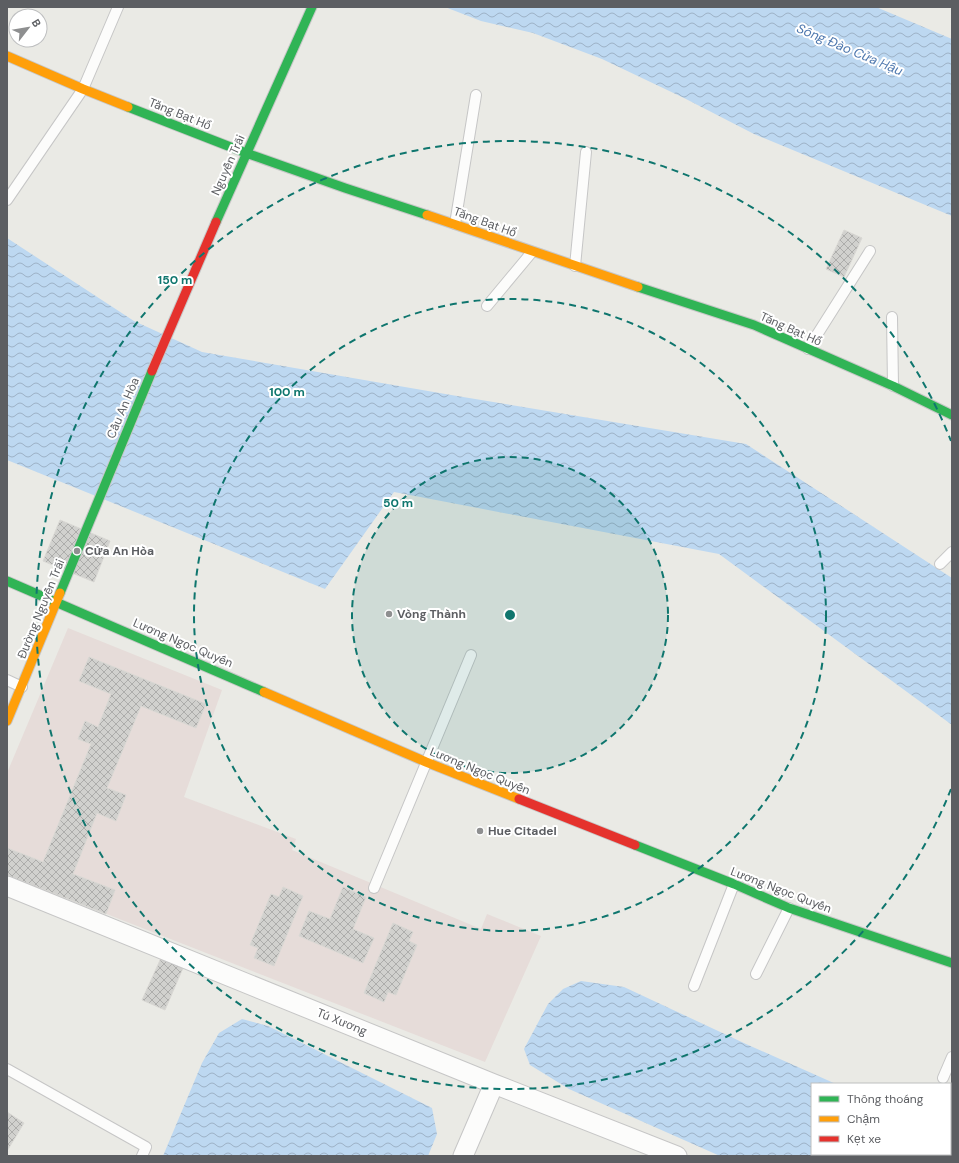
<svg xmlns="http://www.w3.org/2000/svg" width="959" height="1163" font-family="'DM Sans',sans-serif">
<defs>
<pattern id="water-waves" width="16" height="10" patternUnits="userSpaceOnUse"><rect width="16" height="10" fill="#bdd8f1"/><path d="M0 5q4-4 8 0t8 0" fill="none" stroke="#9db2c7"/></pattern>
<pattern id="building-cross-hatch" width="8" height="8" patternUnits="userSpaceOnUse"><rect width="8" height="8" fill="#d1d1ce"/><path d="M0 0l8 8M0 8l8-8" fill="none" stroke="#adadab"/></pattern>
</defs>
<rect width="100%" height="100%" fill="#eaeae5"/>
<path fill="#e6dcd9" d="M68 628 222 690 184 797 296 839 292 850 481 929 487 914 541 936 485 1062 7 875V773Z"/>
<path fill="url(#water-waves)" d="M445 7H876L952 39V216L754 134 684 98 602 59 533 33 481 21Z
M7 238 134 321 202 352 457 396 746 444 952 578V725L719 554 394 492 325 589 7 460Z
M581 981 624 987 746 1044 836 1084H812V1154H950V1134L952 1135V1156H720L569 1089 530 1065 524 1049 548 1004 563 989Z
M242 1019 268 1026 432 1108 437 1134 428 1156H163L202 1063 219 1033Z"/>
<path fill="url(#building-cross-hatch)" stroke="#d9d8d4" d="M844 230 862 238 844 277 826 269Z
M60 520 110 541 94 582 43 561Z
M89 657 206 704 196 728 141 706 107 788 126 795 116 821 97 813 73 874 115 890 106 914 7 875V848L43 862 91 744 78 739 85 721 98 727 111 694 79 681Z
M283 887 303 896 274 966 254 958 258 948 250 945 271 894 279 897Z
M343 887 366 897 353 929 374 938 363 963 299 936 309 911 330 919Z
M393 923 413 932 409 941 417 945 396 995 388 992 384 1002 364 993Z
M161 958 183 968 165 1010 142 1000Z
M7 1112 24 1123 7 1151Z"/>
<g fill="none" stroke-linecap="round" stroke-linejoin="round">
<defs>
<path id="lane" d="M7 200 83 89 118 7
M455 224 476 95
M575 266 586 152
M487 306 532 252
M892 317 893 386
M808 349 870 251
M940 564 952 552
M7 680 22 687
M374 888 471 655
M756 974 789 908
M694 986 734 884
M7 1069 146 1147 142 1156
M943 1078 952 1057"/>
<path id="street" d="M7 886 494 1084 677 1156
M463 1156 494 1084"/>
<path id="fast" d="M128 107 246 153 345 188 427 215
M216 222 312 7
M638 287 754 325 893 386 952 415
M7 581 264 692
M60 593 152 371
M635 845 734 884 789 908 952 963"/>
<path id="slow" d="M7 56 83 89 128 107
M427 215 638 287
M264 692 426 762 519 799
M7 721 60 593"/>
<path id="jam" d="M152 371 216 222
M519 799 635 845"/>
</defs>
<use href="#lane" stroke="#c6c6c6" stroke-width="12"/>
<use href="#street" stroke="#c6c6c6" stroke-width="21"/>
<use href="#fast" stroke="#c7c7c7" stroke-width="11"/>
<use href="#slow" stroke="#c7c7c7" stroke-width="11"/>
<use href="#jam" stroke="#c7c7c7" stroke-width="11"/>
<use href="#lane" stroke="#fcfcfb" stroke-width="10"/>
<use href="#street" stroke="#fcfcfb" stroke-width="19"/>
<use href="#fast" stroke="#30b455" stroke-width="9"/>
<use href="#slow" stroke="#ff9f0a" stroke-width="9"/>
<use href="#jam" stroke="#e5322d" stroke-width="9"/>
</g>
<circle cx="510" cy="615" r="158" fill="#0f766e" fill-opacity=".12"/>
<g fill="none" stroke="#0f766e" stroke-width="2" stroke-dasharray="7 5">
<circle cx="510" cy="615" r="158"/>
<circle cx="510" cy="615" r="316"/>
<path d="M951 789A474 474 0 1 1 951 441"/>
</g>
<g fill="#8e8f90" stroke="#fff" stroke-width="1.5">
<circle cx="77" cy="551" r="4"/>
<circle cx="389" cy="614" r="4"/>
<circle cx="480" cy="831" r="4"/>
</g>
<g text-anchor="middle" stroke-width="4" stroke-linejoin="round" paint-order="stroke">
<g font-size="12" fill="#5c5e62" stroke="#fff">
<text transform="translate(180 114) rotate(22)" y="4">Tăng Bạt Hổ</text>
<text transform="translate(228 165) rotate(-66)" y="4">Nguyễn Trãi</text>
<text transform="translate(485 222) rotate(20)" y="4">Tăng Bạt Hổ</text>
<text transform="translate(791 329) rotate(24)" y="4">Tăng Bạt Hổ</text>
<text transform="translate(123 408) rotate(-67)" y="4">Cầu An Hòa</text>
<text transform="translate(41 609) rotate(-68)" y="4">Đường Nguyễn Trãi</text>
<text transform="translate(183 643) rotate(23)" y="4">Lương Ngọc Quyến</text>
<text transform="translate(480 771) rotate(22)" y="4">Lương Ngọc Quyến</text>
<text transform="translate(781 890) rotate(21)" y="4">Lương Ngọc Quyến</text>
<text transform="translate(342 1022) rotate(22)" y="4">Tú Xương</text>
</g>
<g font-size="12" font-weight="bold" fill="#5c5e62" stroke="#fff" text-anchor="start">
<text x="85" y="555">Cửa An Hòa</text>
<text x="397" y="618">Vòng Thành</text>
<text x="488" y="835">Hue Citadel</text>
</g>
<g font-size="13" font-style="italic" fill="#4d77ae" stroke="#fff">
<text transform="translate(850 49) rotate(23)" y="5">Sông Đào Cửa Hậu</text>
</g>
</g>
<circle cx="510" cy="615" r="6" fill="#0f766e" stroke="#fff" stroke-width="2"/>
<g font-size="12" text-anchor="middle" font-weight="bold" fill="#0f766e" stroke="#fff" stroke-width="4" stroke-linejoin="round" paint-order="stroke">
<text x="175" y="284">150 m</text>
<text x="287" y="396">100 m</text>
<text x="398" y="507">50 m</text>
</g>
<rect width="959" height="1163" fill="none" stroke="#5c5e62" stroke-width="16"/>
<rect x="811" y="1083" width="140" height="72" fill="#ffffff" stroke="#bebfc0"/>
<rect x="819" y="1096" width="20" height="6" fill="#30b455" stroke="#bebfc0"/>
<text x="847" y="1103" font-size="12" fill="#5c5e62">Thông thoáng</text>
<rect x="819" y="1116" width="20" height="6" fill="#ff9f0a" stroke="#bebfc0"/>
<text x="847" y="1123" font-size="12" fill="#5c5e62">Chậm</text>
<rect x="819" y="1136" width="20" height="6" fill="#e5322d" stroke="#bebfc0"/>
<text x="847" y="1143" font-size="12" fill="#5c5e62">Kẹt xe</text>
<g transform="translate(28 28) rotate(59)"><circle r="19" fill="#ffffff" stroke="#bebfc0"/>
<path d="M0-3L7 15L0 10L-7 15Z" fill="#8e8f90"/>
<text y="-6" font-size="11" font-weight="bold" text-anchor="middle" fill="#5c5e62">B</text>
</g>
</svg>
